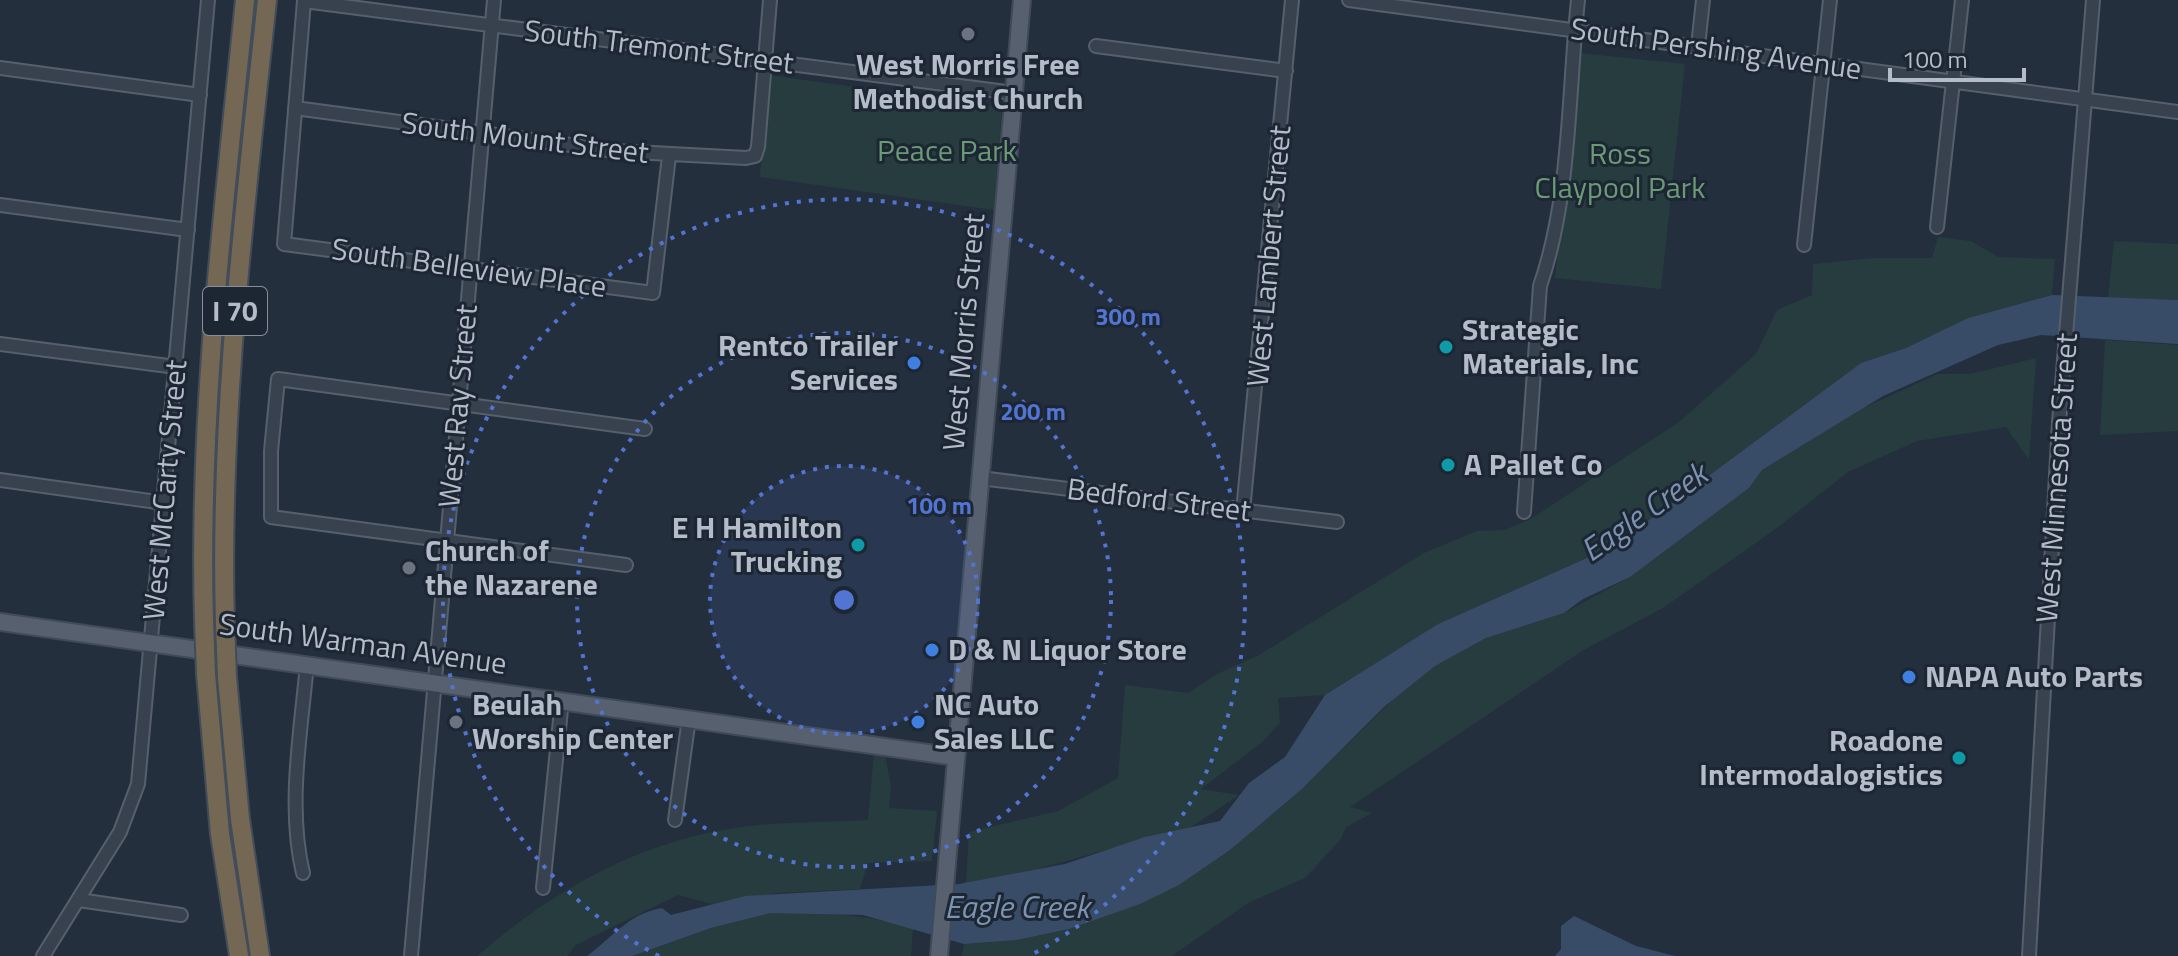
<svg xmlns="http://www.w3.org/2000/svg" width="2178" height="956" font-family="'Titillium Web',sans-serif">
<rect width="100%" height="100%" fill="#242f3e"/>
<path fill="#263c3f" d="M1579 53 1685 64 1661 289 1555 278Z
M768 75 1002 107 994 210 760 177Z
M1938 237 1971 241 1998 257 2055 259 2052 295 1968 318 1906 348 1861 363 1614 546 1438 624 1325 695 1278 698 1280 723 1261 743 1201 789 1239 795 1191 827 1033 870 966 883 969 832 1058 811 1118 778 1125 685 1188 693 1217 674 1259 655 1424 553 1477 531 1504 530 1529 520 1679 422 1756 354 1777 310 1812 295 1813 264 1872 258H1932Z
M2114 241 2178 244V300L2108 298Z
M2105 340 2178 345V431L2100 435Z
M2036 358 2029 460 2006 427 1917 441 1848 472 1777 528 1663 608 1582 651 1350 807 1372 813 1346 827 1341 839 1305 878 1248 903 1172 956H962L964 944 1017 940 1069 929 1179 885 1230 850 1302 789 1397 696 1435 666 1486 638 1564 613 1630 577 1749 488 1762 470 1863 408 1938 374H1970Z
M874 752 885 753 891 788 889 808 937 811 932 861 868 863 860 889 777 893 712 904 678 895 576 945 567 956H477C565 881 654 833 771 824 803 822 836 822 868 820Z
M771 913C821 913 865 913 913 929L911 956H632L711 928Z"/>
<path fill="#394c67" d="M2052 295 2178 300V344L2041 335 1998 345 1883 396 1762 470 1749 488 1630 577 1583 599 1564 613 1486 638 1435 666 1384 707 1302 789 1230 850 1179 885 1140 904 1069 929 1017 940 964 944 863 915 771 913 711 928 632 956H587C613 937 628 914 662 908L671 915 745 896 959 884 1065 864 1145 837 1220 821 1249 783 1285 757 1325 695 1438 624 1614 546 1861 363 1906 348 1968 318Z
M1574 916 1636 946 1675 956H1555L1561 949V926Z"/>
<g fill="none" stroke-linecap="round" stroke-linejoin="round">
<defs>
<path id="minor" d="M1349 0 2178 112
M1096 46 1286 71
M1698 46 1703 0
M0 68 200 95
M295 108 615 151 746 158 755 156 758 147 770 0
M669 156 653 293 284 244 304 1 1014 93
M0 205 188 230
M1937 227 1962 0
M1804 245 1830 0
M0 344 176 367
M980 478 1337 522
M0 480 164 503
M1243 511 1292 0
M1524 512 1540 286C1571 196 1568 94 1578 0
M626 565 271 517V451L278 379 645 429
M675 820 689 718
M303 873C287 807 301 731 307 664
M543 888 562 700
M79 900 181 915
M43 956 120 832 138 784 208 0
M411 956 494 0
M2029 956 2059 422 2093 0"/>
<path id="major" d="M0 622 956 757
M939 956 1022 0"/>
<path id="highway" d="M204 621C198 413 224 207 245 0
M225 624C219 415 245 208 267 0
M206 674 220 834 239 956
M227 677 240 819 260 956"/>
</defs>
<use href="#minor" stroke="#565f6c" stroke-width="16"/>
<use href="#major" stroke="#414a57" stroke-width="20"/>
<use href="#highway" stroke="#434c59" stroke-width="22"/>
<use href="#minor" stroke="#38414e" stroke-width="12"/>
<use href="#major" stroke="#56606e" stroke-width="16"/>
<use href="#highway" stroke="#746855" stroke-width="18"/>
<defs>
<path id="highway-bridge" d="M204 621 206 674
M225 624 227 677"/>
</defs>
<use href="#highway-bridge" stroke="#434c59" stroke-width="22" stroke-linecap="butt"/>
<use href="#highway-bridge" stroke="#746855" stroke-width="18"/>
</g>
<circle cx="844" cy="600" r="134" fill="#5274d3" fill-opacity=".12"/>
<g fill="none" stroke="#5274d3" stroke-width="4" stroke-dasharray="4 8">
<circle cx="844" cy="600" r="134"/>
<circle cx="844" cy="600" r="267"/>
<path d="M659 956A401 401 0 1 1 1029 956"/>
</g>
<g fill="#6b7280" stroke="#1d2633" stroke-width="3">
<circle cx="968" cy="34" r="8"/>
<circle cx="409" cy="568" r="8"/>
<circle cx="456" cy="722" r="8"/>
</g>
<g fill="#0f9aa8" stroke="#1d2633" stroke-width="3">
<circle cx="1446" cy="347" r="8"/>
<circle cx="1448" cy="465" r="8"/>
<circle cx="858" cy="545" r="8"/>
<circle cx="1959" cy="758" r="8"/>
</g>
<g fill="#3f7fe0" stroke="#1d2633" stroke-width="3">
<circle cx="914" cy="363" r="8"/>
<circle cx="932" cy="650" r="8"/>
<circle cx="1909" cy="677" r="8"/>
<circle cx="918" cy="722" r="8"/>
</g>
<g text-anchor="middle" stroke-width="6" stroke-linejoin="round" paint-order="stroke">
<rect fill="#1d2633" stroke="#878f9c" stroke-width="2" x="203" y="287" width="64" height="48" rx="6"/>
<g font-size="28" font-weight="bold" fill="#b4bcc9">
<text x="235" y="321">I 70</text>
</g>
<g font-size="30" fill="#b4bcc9" stroke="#1d2633">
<text transform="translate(659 47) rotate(7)" y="10">South Tremont Street</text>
<text transform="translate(1716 49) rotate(8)" y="10">South Pershing Avenue</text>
<text transform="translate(525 138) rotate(7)" y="10">South Mount Street</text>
<text transform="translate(1269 256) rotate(-85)" y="10">West Lambert Street</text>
<text transform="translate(469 268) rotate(8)" y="10">South Belleview Place</text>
<text transform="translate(964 332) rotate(-85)" y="10">West Morris Street</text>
<text transform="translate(458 406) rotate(-85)" y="10">West Ray Street</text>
<text transform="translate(2057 478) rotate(-86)" y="10">West Minnesota Street</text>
<text transform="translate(165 490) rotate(-85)" y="10">West McCarty Street</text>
<text transform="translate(1159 500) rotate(7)" y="10">Bedford Street</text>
<text transform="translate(363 644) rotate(8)" y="10">South Warman Avenue</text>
</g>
<g font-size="30" font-weight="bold" fill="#b4bcc9" stroke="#1d2633" text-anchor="start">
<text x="968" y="75" text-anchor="middle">West Morris Free<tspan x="968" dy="34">Methodist Church</tspan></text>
<text x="1462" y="340">Strategic<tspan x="1462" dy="34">Materials, Inc</tspan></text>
<text x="898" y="356" text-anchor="end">Rentco Trailer<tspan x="898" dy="34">Services</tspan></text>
<text x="1464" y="475">A Pallet Co</text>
<text x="842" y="538" text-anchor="end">E H Hamilton<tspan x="842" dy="34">Trucking</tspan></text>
<text x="425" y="561">Church of<tspan x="425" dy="34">the Nazarene</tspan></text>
<text x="948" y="660">D &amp; N Liquor Store</text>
<text x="1925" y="687">NAPA Auto Parts</text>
<text x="472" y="715">Beulah<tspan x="472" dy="34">Worship Center</tspan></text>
<text x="934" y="715">NC Auto<tspan x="934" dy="34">Sales LLC</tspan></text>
<text x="1943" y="751" text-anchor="end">Roadone<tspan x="1943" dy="34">Intermodalogistics</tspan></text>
</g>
<g font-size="30" fill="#6b9a76" stroke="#1d2633">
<text x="947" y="161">Peace Park</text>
<text x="1620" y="164">Ross<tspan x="1620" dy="34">Claypool Park</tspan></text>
</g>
<g font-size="32" font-style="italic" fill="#7c92b1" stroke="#1d2633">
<text transform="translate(1644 512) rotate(-35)" y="11">Eagle Creek</text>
<text x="1017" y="918">Eagle Creek</text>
</g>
</g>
<circle cx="844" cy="600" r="12" fill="#5274d3" stroke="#1d2633" stroke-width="4"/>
<g font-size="24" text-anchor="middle" font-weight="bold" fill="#5274d3" stroke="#1d2633" stroke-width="6" stroke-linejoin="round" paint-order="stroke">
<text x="1128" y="325">300 m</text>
<text x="1033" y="420">200 m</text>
<text x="939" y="514">100 m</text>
</g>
<path d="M1890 68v12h134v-12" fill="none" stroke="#b4bcc9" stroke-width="4"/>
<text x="1902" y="68" font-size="24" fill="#b4bcc9" stroke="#1d2633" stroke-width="6" paint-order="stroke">100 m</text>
</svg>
